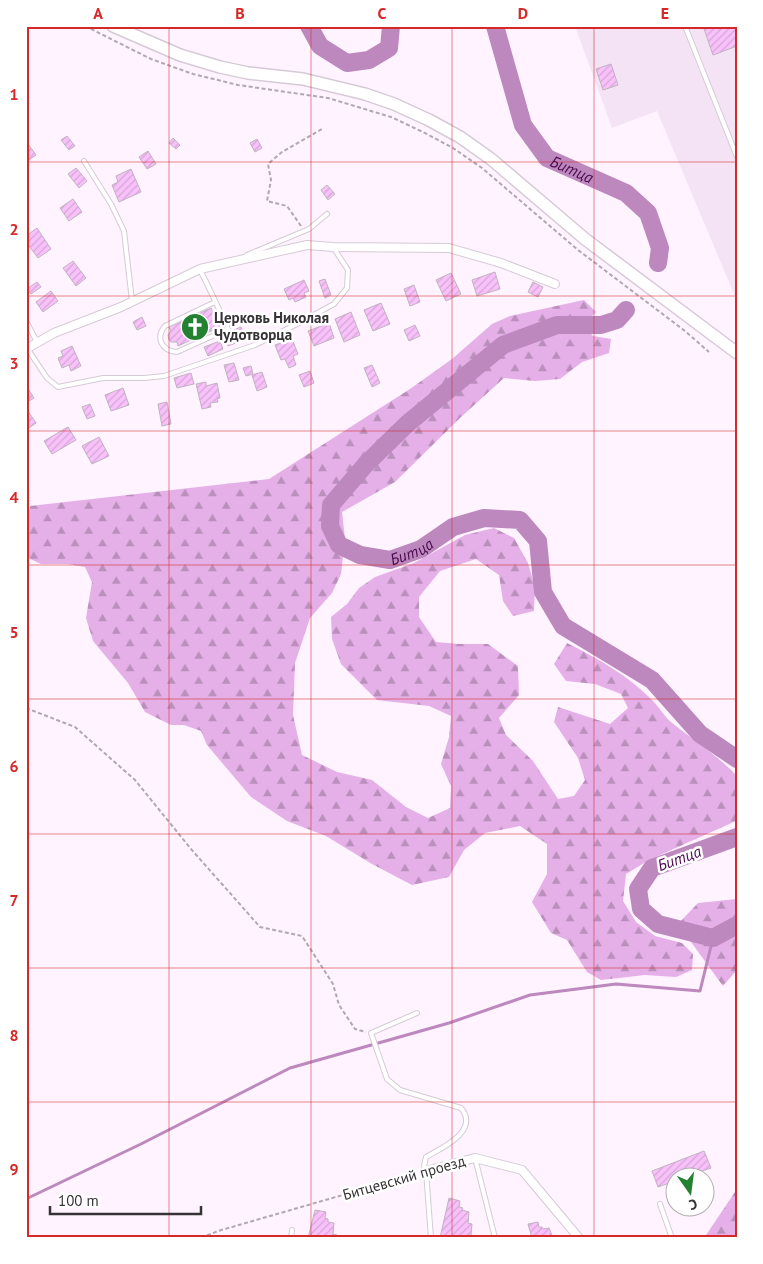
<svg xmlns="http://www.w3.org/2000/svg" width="763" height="1264" font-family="'PT Sans',sans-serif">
<defs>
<pattern id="forest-firs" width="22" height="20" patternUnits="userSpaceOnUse" patternTransform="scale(1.25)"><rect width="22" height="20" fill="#e5afe7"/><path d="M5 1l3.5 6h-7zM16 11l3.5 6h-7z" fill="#ba8fbc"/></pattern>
<pattern id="building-hatch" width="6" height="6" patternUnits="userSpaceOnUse" patternTransform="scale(1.25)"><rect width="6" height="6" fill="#f8c1fa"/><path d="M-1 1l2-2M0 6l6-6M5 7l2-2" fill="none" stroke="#d5a6d7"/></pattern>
</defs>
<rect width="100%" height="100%" fill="#fff3ff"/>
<path fill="#f4e3f4" d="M575 26H737V301L657 111 612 128Z"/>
<path fill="url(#forest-firs)" d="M584 300 596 312 583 325 593 336 611 339 609 353 582 362 560 379 535 381 504 378 461 417 395 482 342 512 345 539 341 574 332 593 310 618 295 663 293 715 302 755 337 772 372 780 406 807 428 818 450 808 451 786 441 764 449 737 451 716 429 706 377 700 341 664 332 639 331 617 347 604 359 588 375 577 414 563 465 535 494 528 514 538 528 563 535 587 534 611 513 616 503 601 499 575 476 559 440 571 419 597V617L436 642 459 644H488L518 666 519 695 499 718 506 735 533 761 558 799 574 796 585 780 578 758 554 722 558 707 610 724 628 708 621 694 595 684 566 681 554 664 567 643C597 658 629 676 653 701 660 708 664 716 671 722 693 740 717 755 737 776L736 821 649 860 626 874 623 901 636 922 655 936 682 943 693 954 692 970 676 977 645 975 601 980 587 972 567 940 551 933 532 902 547 874V844L520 826 485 833 464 850 449 877 412 885 372 864 326 836 287 821 251 797 207 745 201 731 184 725H171L145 712 128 683 93 641 86 618 92 582 85 567 68 564H41L26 557V529L30 506 269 479 410 389 452 359 492 324 510 316Z
M737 899V970L723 986 678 924 698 903Z
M737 1189V1238H704Z"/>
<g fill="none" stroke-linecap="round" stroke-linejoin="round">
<path stroke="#bc88be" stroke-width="3" d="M26 1199 141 1144 290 1068 449 1023 530 995 616 984 700 991 713 938"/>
<g stroke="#bc88be" stroke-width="18">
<path d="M309 26 320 46 347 63 369 60 389 48 391 26"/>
<path id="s1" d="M495 26 523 125 547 158 626 193 648 213 660 248 658 263"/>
<path id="s2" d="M626 310 617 320 601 325H557L503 345 407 424 366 464 331 505 330 526 339 545 360 555 390 560 421 549 453 527 484 518 520 520 538 541 543 592 563 626 652 680 700 734 737 759"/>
<path d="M737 837 652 868 638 889 641 909 658 924 713 938 737 925"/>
</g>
</g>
<path fill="url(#building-hatch)" stroke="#bfb4bf" d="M703 26H735L737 31V46L713 55Z
M611 64 618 85 603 90 596 69Z
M67 136 75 146 69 150 61 140Z
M173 138 180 145 176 149 169 143Z
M257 139 262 148 255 152 250 143Z
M26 141 36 155 26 162Z
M148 151 156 164 147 169 139 157Z
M76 168 87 181 79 188 68 174Z
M131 169 141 192 119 202 112 185 118 182 116 176Z
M327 185 335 194 328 200 321 190Z
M73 199 82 212 69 221 60 208Z
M37 228 51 249 38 258 26 242V236Z
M73 261 86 278 76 286 63 268Z
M495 272 500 289 477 296 472 280Z
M451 273 461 294 446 301 436 280Z
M325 279 331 295 325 298 319 281Z
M304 280 309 291 304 293 306 297 295 302 293 298 289 300 284 289Z
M37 282 41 287 31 294 27 289Z
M533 282 543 287 538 297 528 292Z
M414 285 420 302 410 306 404 289Z
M51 291 58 301 43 312 36 302Z
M381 303 390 324 373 331 364 310Z
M211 308 220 327 178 346 177 342H171L169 340 168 335 171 331 169 327Z
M351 312 360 335 344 342 335 319Z
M142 317 146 326 137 330 133 322Z
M329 323 334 338 314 346 308 331Z
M415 325 420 336 409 341 404 330Z
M241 327 246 339 228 346 224 334Z
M292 339 298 354 293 356 296 365 289 368 285 359 281 360 275 345Z
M220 341 223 349 208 356 204 347Z
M72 346 81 366 71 371 69 365 62 368 58 358 63 356 61 351Z
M234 363 239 380 229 382 224 365Z
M372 365 380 383 372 387 364 368Z
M251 366 253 374 246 376 243 368Z
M310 371 314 383 304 387 299 375Z
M262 372 267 387 257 391 252 375Z
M191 373 194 384 177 388 174 378Z
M206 382V386L217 383 220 398 217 399 218 402 210 403 211 407 202 409 196 384Z
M26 385 34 398 26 403Z
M123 388 129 405 111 411 105 395Z
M167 402 171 424 162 426 158 404Z
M90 404 95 416 87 419 82 407Z
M28 411 36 423 26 430V412Z
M68 427 76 440 52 454 44 441Z
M99 437 109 456 92 464 82 446Z
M704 1151 711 1168 693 1174 694 1176H676V1182L675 1181 658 1187 652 1171Z
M449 1198 460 1201 459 1207 463 1208 462 1210 469 1212 468 1223 472 1224 471 1235 475 1236V1238H440Z
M315 1210 326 1212 325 1218 328 1219V1222L334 1223 333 1234 337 1235V1238H308Z
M538 1222 539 1227H542L543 1229 549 1228 553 1238H532L528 1224Z"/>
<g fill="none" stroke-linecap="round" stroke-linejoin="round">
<defs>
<path id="lane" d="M685 26 737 157
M84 161 111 204 124 231 132 301
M247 255 309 229 327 214
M200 270C210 289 219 309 228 329L177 352C162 351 155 338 165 326L215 302
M26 321 37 342
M27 348 47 378 58 387 103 378H144L164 376 255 345 299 323 334 304 347 288 348 270 333 247
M417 1013 371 1033 387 1079 400 1090 461 1108C480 1131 442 1148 426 1157L424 1166 426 1171 431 1238
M475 1158 495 1238
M660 1204 672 1238
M291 1238 292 1230"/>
<path id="street" d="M26 349 54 333 121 307 200 269 307 245 333 247 449 248 501 263 555 284
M426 1171 475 1158 522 1170 579 1238"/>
<path id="secondary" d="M113 26 180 55 220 67 248 73 303 79 365 94 394 104 429 120 460 137 491 159 585 239 737 353"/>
</defs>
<use href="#lane" stroke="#d6cad6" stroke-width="6"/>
<use href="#street" stroke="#d6cad6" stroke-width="10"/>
<use href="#secondary" stroke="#d6cad6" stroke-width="14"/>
<path stroke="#b0a7b0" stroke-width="2" stroke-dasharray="4 2.5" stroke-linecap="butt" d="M85 26 151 59 193 74 238 85 328 98 391 117 423 132 453 148 482 168 578 250 685 331 709 352
M301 226 287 206 267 201 271 180 268 164 282 152 322 129
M26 708 75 727 135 780 191 849 260 927 302 936 333 984 339 1005 355 1029 366 1032
M201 1238 218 1231 419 1173"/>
<use href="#lane" stroke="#fff" stroke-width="4"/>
<use href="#street" stroke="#fff" stroke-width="8"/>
<use href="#secondary" stroke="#fff" stroke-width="11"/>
</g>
<path fill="none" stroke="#d62828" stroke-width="1" stroke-opacity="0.55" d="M169 26V1238M311 26V1238M452 26V1238M594 26V1238M26 162H737M26 296H737M26 431H737M26 565H737M26 699H737M26 834H737M26 968H737M26 1102H737"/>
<defs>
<symbol id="church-disc" viewBox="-11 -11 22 22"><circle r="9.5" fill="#258132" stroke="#fff"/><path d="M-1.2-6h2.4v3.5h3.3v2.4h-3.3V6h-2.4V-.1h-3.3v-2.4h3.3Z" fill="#fff"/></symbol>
</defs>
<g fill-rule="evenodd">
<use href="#church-disc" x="179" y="311" width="32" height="32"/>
</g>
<g text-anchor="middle" stroke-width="5" stroke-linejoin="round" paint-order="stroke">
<g font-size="15" font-weight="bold" fill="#363236" stroke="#fff" text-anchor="start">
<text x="214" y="323">Церковь Николая<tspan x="214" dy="17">Чудотворца</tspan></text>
</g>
<g font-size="15" fill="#363236" stroke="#fff">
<text transform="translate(404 1178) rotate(-16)" y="5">Битцевский проезд</text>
</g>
<g font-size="16" font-style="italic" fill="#4b094f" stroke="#fff">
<text dy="6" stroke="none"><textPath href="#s1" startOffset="171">Битца</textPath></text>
<text dy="6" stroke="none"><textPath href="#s2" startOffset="486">Битца</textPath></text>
<text transform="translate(679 858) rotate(-20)" y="6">Битца</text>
</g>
</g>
<rect width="763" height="1264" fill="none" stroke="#ffffff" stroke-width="55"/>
<g transform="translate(690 1192) rotate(166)"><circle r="24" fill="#ffffff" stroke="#afadaf"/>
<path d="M0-4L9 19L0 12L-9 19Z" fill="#258132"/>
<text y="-8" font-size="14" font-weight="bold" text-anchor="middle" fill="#363236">С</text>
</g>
<path d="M50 1206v8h151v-8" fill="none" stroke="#363236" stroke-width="2.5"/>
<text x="58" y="1206" font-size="15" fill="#363236" stroke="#ffffff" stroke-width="4" paint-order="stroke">100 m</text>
<rect x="28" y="28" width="708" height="1208" fill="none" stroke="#d62828" stroke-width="2"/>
<g font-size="16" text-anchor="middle" font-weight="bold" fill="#d62828">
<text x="98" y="19">A</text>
<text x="240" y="19">B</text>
<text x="382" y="19">C</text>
<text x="523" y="19">D</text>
<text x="665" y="19">E</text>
<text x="14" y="100">1</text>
<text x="14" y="235">2</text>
<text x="14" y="369">3</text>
<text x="14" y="503">4</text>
<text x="14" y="638">5</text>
<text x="14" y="772">6</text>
<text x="14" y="906">7</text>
<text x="14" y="1041">8</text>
<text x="14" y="1175">9</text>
</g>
</svg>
